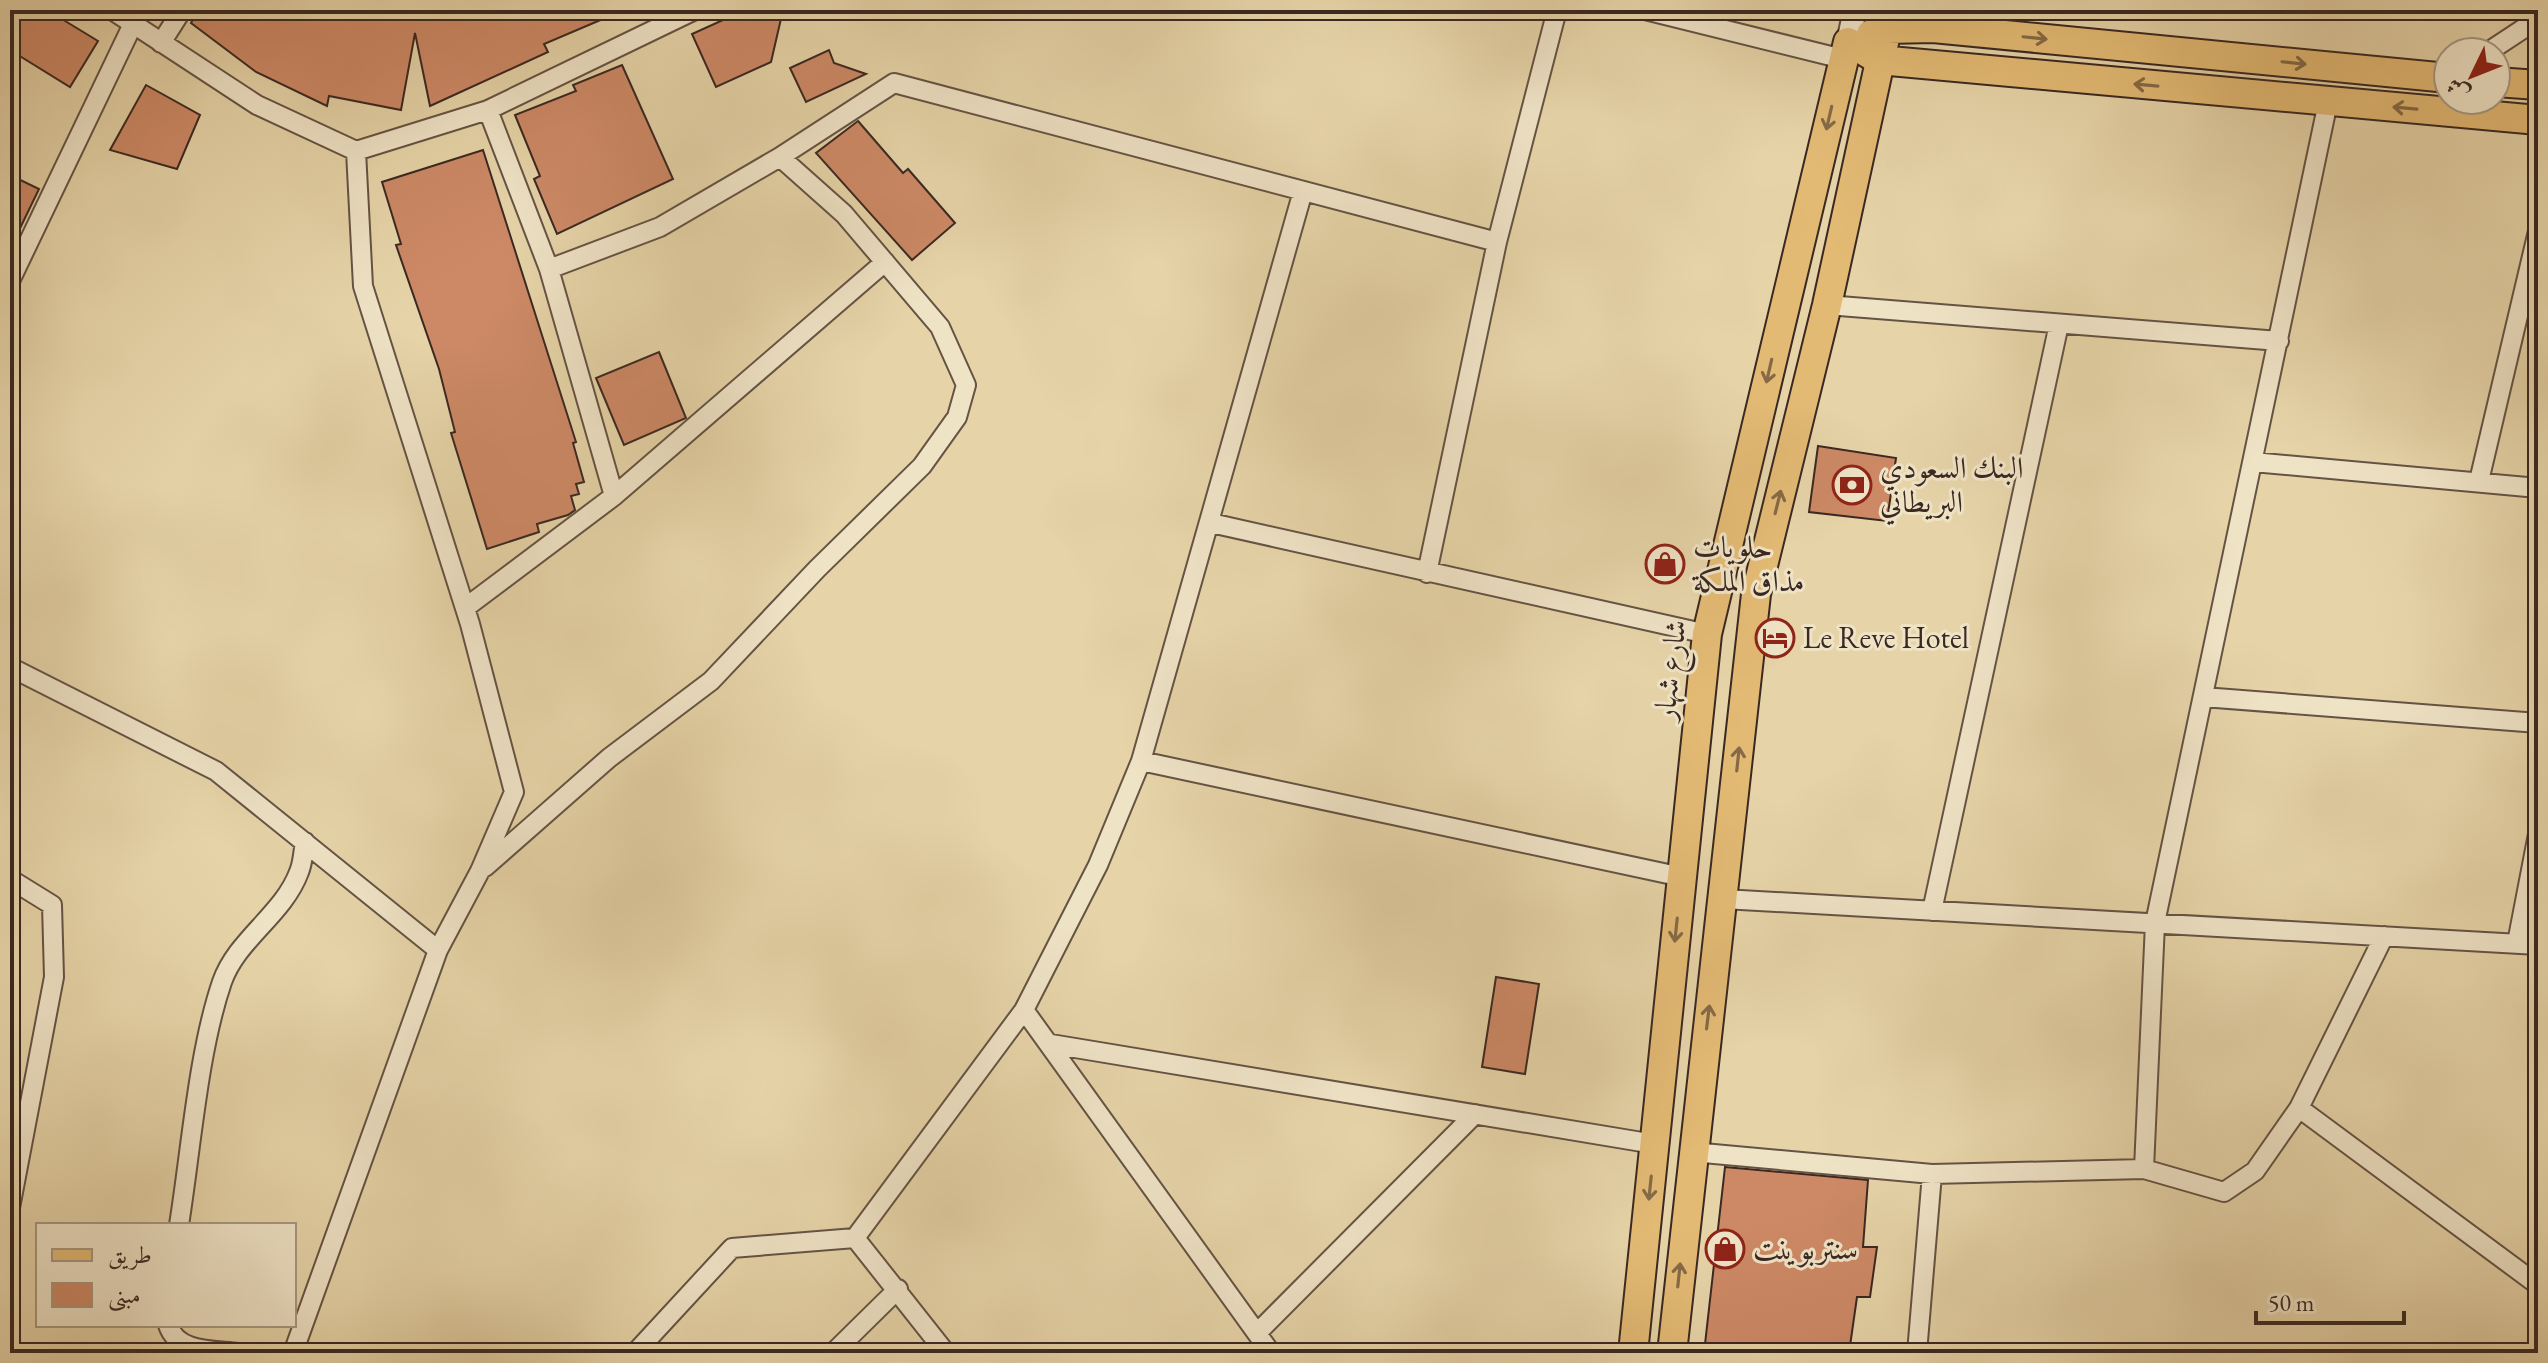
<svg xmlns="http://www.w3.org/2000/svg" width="2548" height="1363" font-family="'EB Garamond',Amiri,serif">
<rect width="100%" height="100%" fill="#e6d4a8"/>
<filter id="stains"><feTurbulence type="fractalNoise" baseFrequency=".0025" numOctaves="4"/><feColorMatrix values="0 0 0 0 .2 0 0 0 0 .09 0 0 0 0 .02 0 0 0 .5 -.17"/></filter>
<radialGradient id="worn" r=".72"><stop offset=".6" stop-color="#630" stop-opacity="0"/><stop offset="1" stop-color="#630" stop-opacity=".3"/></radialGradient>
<path fill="#cd8966" stroke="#3a2822" stroke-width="2" d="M15 10H47L98 41 70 87 10 50V19Z
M199 10H624L544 44 548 52 430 106 415 33 401 110 329 96 327 106 256 72 191 23Z
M745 10H783L771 62 716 87 692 34Z
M829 50 834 63 866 74 806 102 790 68Z
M622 65 673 179 557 234 534 179 540 176 515 115 576 91 573 85Z
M146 85 200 115 177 169 110 150Z
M858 121 903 173 908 169 955 223 912 260 816 153Z
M483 150 576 442 573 443 584 482 576 484 579 494 571 496 575 510 568 515 537 524 539 532 487 549 451 433 455 432 439 369 396 245 401 244 382 182Z
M10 175 39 189 10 249Z
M659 352 686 418 624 445 596 378Z
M1818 446 1896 458 1887 521 1809 512Z
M1496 977 1539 984 1525 1074 1482 1067Z
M1725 1167 1868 1180 1863 1247H1877L1870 1297H1857L1849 1353H1704Z"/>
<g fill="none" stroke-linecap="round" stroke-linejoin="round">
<defs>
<path id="minor" d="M1645 10 1843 59
M161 43 182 10
M2488 52 2538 19
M2328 102 2155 923 2144 1169 2224 1192 2255 1171 2299 1108 2384 936
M356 151 488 110 695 10
M549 269 660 227 780 157 894 83 1497 242
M10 281 133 24
M1827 305 2279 341
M2253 462 2538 488
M2479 481 2538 231
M614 496 885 262
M1211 523 1707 634
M1427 573 1497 242 1557 10
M465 608 614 496 549 269 488 110
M10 667 216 771 438 950 480 871 514 792 470 624 363 286 356 151 257 105 112 10
M2203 697 2538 723
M1141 761 1682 877
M485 867 609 758 711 681 817 569 922 466 957 417 966 385 940 327 844 214 780 157
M10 879 52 905 54 977 10 1208
M1723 899 2538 945
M1932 911 2059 324
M2517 943 2538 834
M1051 1044 1654 1144
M2299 1108 2538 1285
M1692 1152 1932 1174 2144 1169
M179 1225C191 1150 198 1052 222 982 237 939 283 915 299 872 303 863 303 852 305 842
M855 1238 1024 1010
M168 1325C177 1353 214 1350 238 1353
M1257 1333 1475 1114
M293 1353 438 950
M635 1353 732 1248 855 1238 946 1353
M833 1353 898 1289
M1271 1353 1024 1010 1098 865 1141 761 1303 191
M1917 1353 1932 1174"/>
<path id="tertiary" d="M1848 42 1855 10"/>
<path id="primary" d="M1871 34 1887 29 1933 28 2448 78
M1866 52 1879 60 2538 120
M2496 82 2538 85
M1633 1353 1707 634 1848 42
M1672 1353 1756 594 1827 305 1887 29"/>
</defs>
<use href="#minor" stroke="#655344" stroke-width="22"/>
<use href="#tertiary" stroke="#655344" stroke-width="26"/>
<use href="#primary" stroke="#3a2822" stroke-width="32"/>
<use href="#minor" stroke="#efe3c6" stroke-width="18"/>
<use href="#tertiary" stroke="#efe3c6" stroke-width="22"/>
<use href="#primary" stroke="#e3ba74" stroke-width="28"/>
</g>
<defs><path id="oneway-shaft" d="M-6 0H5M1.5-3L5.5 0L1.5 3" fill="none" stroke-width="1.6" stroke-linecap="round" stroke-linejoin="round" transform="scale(2)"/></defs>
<g stroke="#866a47">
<use href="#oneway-shaft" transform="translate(2035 38) rotate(6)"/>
<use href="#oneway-shaft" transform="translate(2294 63) rotate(6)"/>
<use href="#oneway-shaft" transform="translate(2146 85) rotate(-175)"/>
<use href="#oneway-shaft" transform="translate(2405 108) rotate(-175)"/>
<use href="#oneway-shaft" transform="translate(1829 118) rotate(103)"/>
<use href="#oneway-shaft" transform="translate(1769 371) rotate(103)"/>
<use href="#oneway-shaft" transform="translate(1778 502) rotate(-76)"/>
<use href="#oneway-shaft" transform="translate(1738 759) rotate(-84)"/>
<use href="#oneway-shaft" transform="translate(1676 930) rotate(96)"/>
<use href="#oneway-shaft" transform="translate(1708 1017) rotate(-83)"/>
<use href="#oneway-shaft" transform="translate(1650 1188) rotate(96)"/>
<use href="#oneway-shaft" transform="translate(1679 1275) rotate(-84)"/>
</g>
<defs>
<symbol id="bank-ring" viewBox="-11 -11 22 22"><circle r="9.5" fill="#efe3c6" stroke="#8f2418" stroke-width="1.5"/><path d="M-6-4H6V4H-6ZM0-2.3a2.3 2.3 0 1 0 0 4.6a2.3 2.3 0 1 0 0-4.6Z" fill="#8f2418"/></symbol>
<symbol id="shop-ring" viewBox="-11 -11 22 22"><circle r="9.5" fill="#efe3c6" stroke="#8f2418" stroke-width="1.5"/><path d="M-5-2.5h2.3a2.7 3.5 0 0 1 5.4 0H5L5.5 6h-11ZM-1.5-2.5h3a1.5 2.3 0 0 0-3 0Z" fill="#8f2418"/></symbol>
<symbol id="hotel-ring" viewBox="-11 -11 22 22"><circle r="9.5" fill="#efe3c6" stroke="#8f2418" stroke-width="1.5"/><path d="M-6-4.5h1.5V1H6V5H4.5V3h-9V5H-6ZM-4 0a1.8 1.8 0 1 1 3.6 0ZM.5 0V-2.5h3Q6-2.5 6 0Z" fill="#8f2418"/></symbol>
</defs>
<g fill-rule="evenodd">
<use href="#bank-ring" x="1830" y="463" width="44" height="44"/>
<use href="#shop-ring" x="1643" y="542" width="44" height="44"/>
<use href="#hotel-ring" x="1753" y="616" width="44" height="44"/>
<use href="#shop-ring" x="1703" y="1227" width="44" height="44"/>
</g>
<g text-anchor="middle" stroke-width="6" stroke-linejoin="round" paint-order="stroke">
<g font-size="30" fill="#3a2822" stroke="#efe3c6" text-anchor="start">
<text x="1880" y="478">البنك السعودي<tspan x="1880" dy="34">البريطاني</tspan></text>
<text x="1693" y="557">حلويات<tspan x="1693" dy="34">مذاق الملكة</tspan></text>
<text x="1803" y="648">Le Reve Hotel</text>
<text x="1753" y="1259">سنتربوينت</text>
</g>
<g font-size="30" fill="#3a2822" stroke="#efe3c6">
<text transform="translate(1670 670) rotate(-83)" y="10">شارع شهار</text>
</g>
</g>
<rect width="2548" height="1363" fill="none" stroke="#e6d4a8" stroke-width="40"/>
<rect x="12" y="12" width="2524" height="1339" fill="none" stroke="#3a2822" stroke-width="4"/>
<rect x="20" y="20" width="2508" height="1323" fill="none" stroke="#3a2822" stroke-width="2"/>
<rect x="36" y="1223" width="260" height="104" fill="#efe3c6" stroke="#a79884" stroke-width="2"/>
<rect x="52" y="1249" width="40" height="12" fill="#e3ba74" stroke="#a79884" stroke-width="2"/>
<text x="108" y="1263" font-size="24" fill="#3a2822">طريق</text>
<rect x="52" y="1283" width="40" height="24" fill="#cd8966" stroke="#a79884" stroke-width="2"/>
<text x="108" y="1303" font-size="24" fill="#3a2822">مبنى</text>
<g transform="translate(2472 76) rotate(227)"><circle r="38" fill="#efe3c6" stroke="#a79884" stroke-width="2"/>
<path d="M0-6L14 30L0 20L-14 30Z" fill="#8f2418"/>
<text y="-12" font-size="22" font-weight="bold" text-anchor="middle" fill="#3a2822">ش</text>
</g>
<path d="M2256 1311v12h148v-12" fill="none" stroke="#3a2822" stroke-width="4"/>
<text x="2268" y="1311" font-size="24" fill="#3a2822" stroke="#efe3c6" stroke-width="6" paint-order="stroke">50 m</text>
<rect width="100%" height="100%" filter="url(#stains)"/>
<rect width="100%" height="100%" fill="url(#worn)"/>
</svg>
